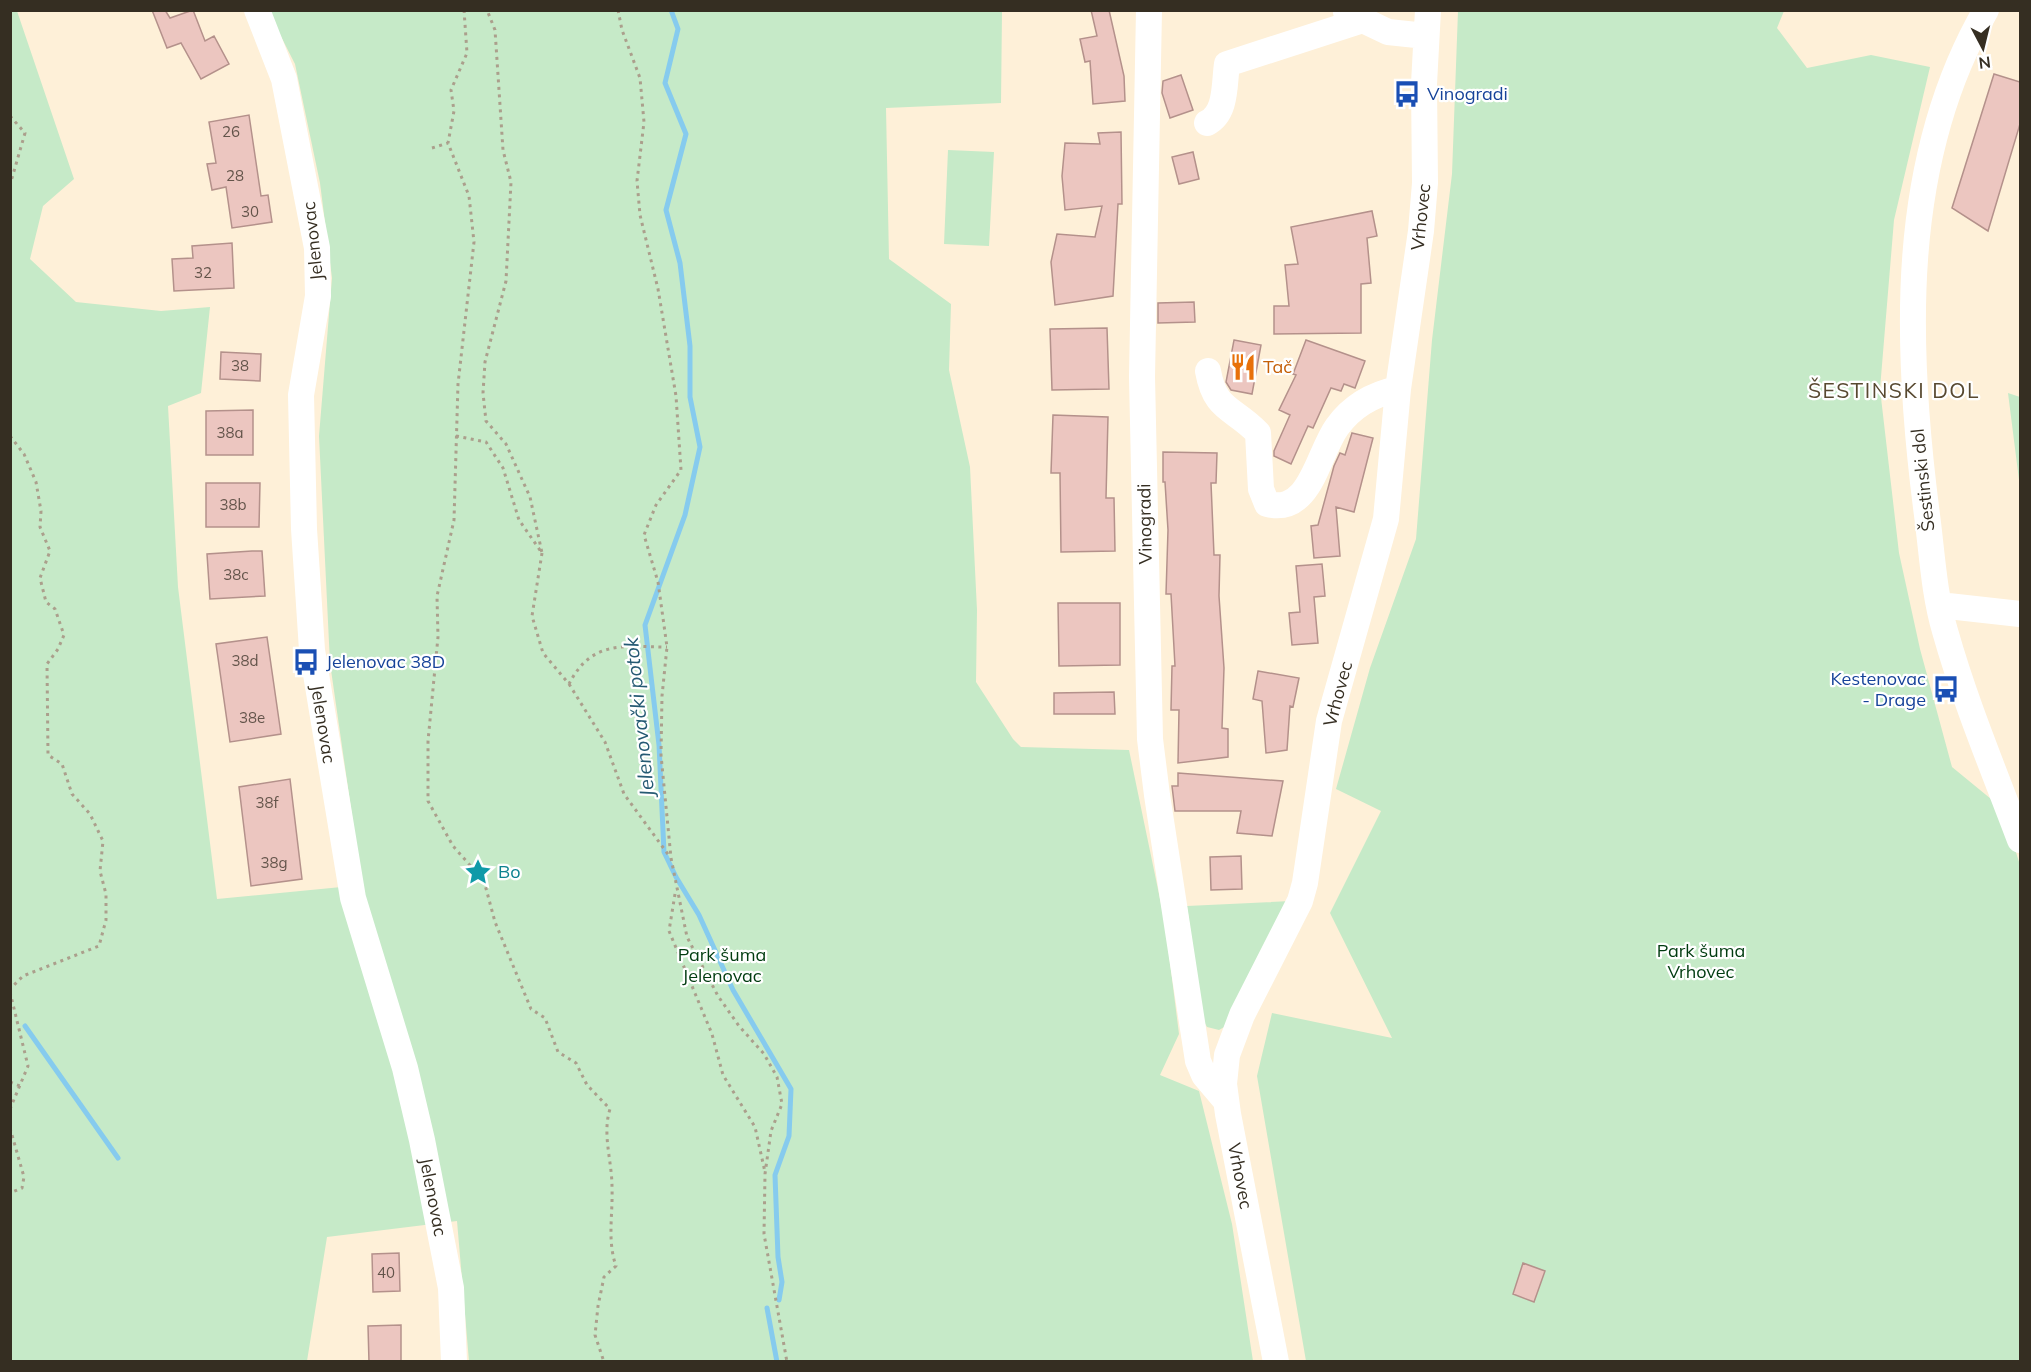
<svg xmlns="http://www.w3.org/2000/svg" width="2031" height="1372" font-family="Mulish,sans-serif">
<rect width="100%" height="100%" fill="#fef0d8"/>
<path fill="#c6eac8" d="M10 11H17L74 179 43 206 30 259 76 302 161 311 210 307 201 393 168 406 178 587 217 899 362 885 330 663 319 436 332 278 320 183 295 64 268 11H1002L1001 103 886 108 889 259 951 304 949 370 970 467 977 610 976 682 1013 739 1021 747 1129 750 1165 923 1179 1034 1160 1075 1199 1091 1232 1224 1253 1361H469L457 1221 327 1237 307 1361H11Z
M1458 11H1784L1777 28 1807 68 1871 55 1930 67 1894 220 1880 389 1899 553 1920 649 1952 767 2002 808 2020 865V1361H1306L1257 1076 1272 1013 1392 1038 1330 913 1381 811 1336 789 1370 668 1416 539 1432 340 1452 174Z
M948 150 994 152 989 246 944 244Z
M2008 393 2020 397V484L2019 480Z
M1291 901 1226 1026 1219 1030 1207 1027 1203 1020 1187 906Z"/>
<g fill="none" stroke-linecap="round" stroke-linejoin="round">
<path stroke="#86cbee" stroke-width="5" d="M671 10 678 29 665 83 686 134 666 210 680 263 690 346V397L700 447 685 515 645 625 659 745 664 852 676 877 699 915 733 990 791 1089 789 1136 775 1175 778 1257 782 1282 779 1300
M25 1026 118 1158
M767 1308 777 1362"/>
</g>
<path fill="#ecc6c0" stroke="#b4918b" stroke-width="1.5" d="M152 10H165L170 18 193 10 205 41 214 36 229 64 201 79 181 43 167 48Z
M1091 10H1109L1124 76 1125 101 1093 104 1090 61 1085 62 1080 39 1097 36Z
M1994 74 2020 82V124L1988 231 1952 208Z
M1181 75 1193 110 1170 118 1162 93 1163 81Z
M249 115 261 196 268 195 272 222 232 228 226 187 212 190 207 164 216 163 209 122Z
M1121 132 1122 204H1118L1113 296 1055 305 1051 262 1057 234 1095 237 1102 206 1065 210 1062 176 1065 143 1100 144 1098 133Z
M1193 152 1199 179 1179 184 1172 157Z
M1372 211 1377 236 1367 238 1371 283 1361 284V333L1274 334V306H1289L1285 265 1298 264 1291 227Z
M232 243 234 288 174 291 172 259 193 258 192 246Z
M1194 302 1195 322 1158 323V303Z
M1107 328 1109 389 1052 390 1050 329Z
M1234 340 1261 345 1252 394 1231 390 1226 382Z
M1306 340 1365 361 1355 388 1344 384 1341 391 1331 388 1313 428 1308 426 1291 464 1274 456V451L1290 415 1279 410 1296 375 1293 374Z
M221 352 261 354 260 381 220 379Z
M253 410V455H206V411Z
M1053 415 1108 417 1106 498H1114L1115 551 1061 552 1060 473H1051Z
M1352 433 1373 438 1354 512 1336 507 1340 556 1314 558 1311 526 1318 525 1334 466 1340 453 1345 455Z
M1163 452 1217 453 1216 483H1211L1214 555H1220L1219 596 1224 668 1222 728 1228 729V757L1178 763 1179 710H1171L1172 666H1175L1171 594H1166L1168 530 1165 482H1163Z
M206 483H260L259 527H206Z
M252 551H262L265 596 210 599 207 554Z
M1322 564 1325 596 1314 597 1318 643 1292 645 1289 613 1300 612 1296 566Z
M1058 603H1120V665L1059 666Z
M267 637 281 734 230 742 216 644Z
M1258 671 1299 678 1293 707 1290 706 1287 750 1266 753 1262 701 1253 699Z
M1114 692 1115 714H1054V693Z
M1178 773 1283 781 1272 836 1237 833 1241 811H1175L1172 786H1178Z
M290 779 302 879 251 886 239 787Z
M1241 856 1242 889 1211 890 1210 857Z
M399 1253 400 1291 373 1292 372 1254Z
M1523 1263 1545 1271 1534 1302 1513 1294Z
M401 1325V1362H369L368 1326Z"/>
<g fill="none" stroke-linecap="round" stroke-linejoin="round">
<path stroke="#ab9f8c" stroke-width="3" stroke-dasharray="3 4.5" stroke-linecap="butt" d="M464 10 467 53 451 90 454 111 448 143 469 196 474 242 458 384 454 520 437 596 438 637 428 741V801L453 846 484 881 495 922 531 1009 545 1018 558 1052 576 1063 587 1085 610 1109C602 1134 612 1161 612 1187 613 1215 607 1240 616 1266L604 1277 598 1306 595 1335 604 1362
M618 10 622 30 640 78 644 122 637 181 640 215 658 289 676 396 681 470 656 505 644 535 658 582 667 647 662 696 661 755 671 858 687 937 718 996 739 1026 764 1054 777 1077 782 1104 771 1131 765 1174 764 1234 787 1362
M10 116 25 133 10 185
M432 148 448 143
M10 436 24 454 36 482 41 511 40 527 50 551 40 578 46 602 55 609 64 635 58 649 47 664 48 755 62 764 72 794 90 814 103 841 100 871 106 894V920L99 946 23 976 10 989
M456 436 486 442 503 468 519 520 542 553 530 497 506 444 486 421 483 393 485 362 506 281 511 182 503 150 495 30 487 10
M542 553 532 616 543 653 569 684C592 639 624 647 667 647
M569 684 605 742 624 794 670 857
M675 894 669 931 712 1034 723 1075 755 1127 765 1172
M10 992 28 1066 10 1109
M10 1082 20 1086
M10 1128 24 1177 22 1188 10 1193"/>
<path stroke="#fff" stroke-width="26" d="M257 10 284 79 317 248 318 296 301 395 304 529 312 650 353 898 405 1068 422 1140 451 1288 454 1362
M1149 10 1142 377 1150 739 1157 795 1198 1061 1204 1075 1226 1101
M1986 10C1898 161 1905 347 1927 515 1932 553 1934 594 1945 631 1965 702 1994 771 2020 840
M1346 12 1388 32 1426 36
M1207 123C1227 113 1224 84 1227 64L1360 21
M1208 371C1215 411 1233 407 1258 433L1261 489 1267 504C1311 515 1317 455 1337 427 1352 406 1374 394 1398 389
M1939 605 2020 614
M1276 1362 1228 1114 1224 1084 1227 1055 1242 1015 1300 901 1305 883 1329 721 1386 519 1398 389 1421 231 1425 183 1424 84 1428 10"/>
</g>
<defs>
<symbol id="bus-bare" viewBox="-9 -9 18 18"><path d="M-5-6H5V4H4V6H2V4H-2V6H-4V4H-5ZM-3.5-4V0h7V-4ZM-3.5 1.2v1.5H-2V1.2ZM2 1.2v1.5H3.5V1.2Z" fill="#1a4fb4" stroke="#fff" stroke-width="2.5" paint-order="stroke"/></symbol>
<symbol id="restaurant-bare" viewBox="-9 -9 18 18"><path d="M-5-6h1v4h1v-4h1v4h1v-4h1v5L-1.5 .5V6h-2V.5L-5-1ZM5-6V6H3V1.5H1.5Q1.5-4 5-6Z" fill="#e8710a" stroke="#fff" stroke-width="2.5" paint-order="stroke"/></symbol>
<symbol id="sight-bare" viewBox="-9 -9 18 18"><path d="M0-6L1.8-2.2L6-1.7L2.9 1.2L3.7 5.4L0 3.3L-3.7 5.4L-2.9 1.2L-6-1.7L-1.8-2.2Z" fill="#0f9aa8" stroke="#fff" stroke-width="2.5" paint-order="stroke"/></symbol>
</defs>
<g fill-rule="evenodd">
<use href="#bus-bare" x="1388" y="75" width="38" height="38"/>
<use href="#restaurant-bare" x="1224" y="348" width="38" height="38"/>
<use href="#bus-bare" x="287" y="643" width="38" height="38"/>
<use href="#bus-bare" x="1927" y="670" width="38" height="38"/>
<use href="#sight-bare" x="459" y="853" width="38" height="38"/>
</g>
<g text-anchor="middle" stroke-width="4.5" stroke-linejoin="round" paint-order="stroke">
<g font-size="15" fill="#63544a">
<text x="231" y="137">26</text>
<text x="235" y="181">28</text>
<text x="250" y="217">30</text>
<text x="203" y="278">32</text>
<text x="240" y="371">38</text>
<text x="230" y="438">38a</text>
<text x="233" y="510">38b</text>
<text x="236" y="580">38c</text>
<text x="245" y="666">38d</text>
<text x="252" y="723">38e</text>
<text x="267" y="808">38f</text>
<text x="274" y="868">38g</text>
<text x="386" y="1278">40</text>
</g>
<g font-size="18" fill="#164399" stroke="#fff" text-anchor="start">
<text x="1427" y="100">Vinogradi</text>
<text x="326" y="668">Jelenovac 38D</text>
<text x="1926" y="685" text-anchor="end">Kestenovac<tspan x="1926" dy="21">- Drage</tspan></text>
</g>
<g font-size="18" fill="#352e22" stroke="#fff">
<text transform="translate(1421 217) rotate(-84)" y="6">Vrhovec</text>
<text transform="translate(313 241) rotate(-96)" y="6">Jelenovac</text>
<text transform="translate(1923 480) rotate(-96)" y="6">Šestinski dol</text>
<text transform="translate(1145 524) rotate(-91)" y="6">Vinogradi</text>
<text transform="translate(1338 694) rotate(-75)" y="6">Vrhovec</text>
<text transform="translate(323 724) rotate(81)" y="6">Jelenovac</text>
<text transform="translate(1240 1176) rotate(79)" y="6">Vrhovec</text>
<text transform="translate(433 1197) rotate(79)" y="6">Jelenovac</text>
</g>
<g font-size="18" fill="#c56008" stroke="#fff" text-anchor="start">
<text x="1263" y="373">Tač</text>
</g>
<g font-size="18" fill="#0d838f" stroke="#fff" text-anchor="start">
<text x="498" y="878">Bo</text>
</g>
<g font-size="18" fill="#013c10" stroke="#fff">
<text x="1701" y="957">Park šuma<tspan x="1701" dy="21">Vrhovec</tspan></text>
<text x="722" y="961">Park šuma<tspan x="722" dy="21">Jelenovac</tspan></text>
</g>
<g font-size="20" font-style="italic" fill="#255a73" stroke="#fff">
<text transform="translate(639 717) rotate(-96)" y="7">Jelenovački potok</text>
</g>
<g font-size="21" letter-spacing="1.5" fill="#584930" stroke="#fff">
<text x="1894" y="398">ŠESTINSKI DOL</text>
</g>
</g>
<rect width="2031" height="1372" fill="none" stroke="#352e22" stroke-width="24"/>
<g transform="translate(1983 48) rotate(173)" stroke="#ffffff" stroke-width="4.5" paint-order="stroke">
<path d="M0-4.5L10 22L0 15L-10 22Z" fill="#352e22"/>
<text y="-9" font-size="16" font-weight="bold" text-anchor="middle" fill="#352e22">N</text>
</g>
</svg>
